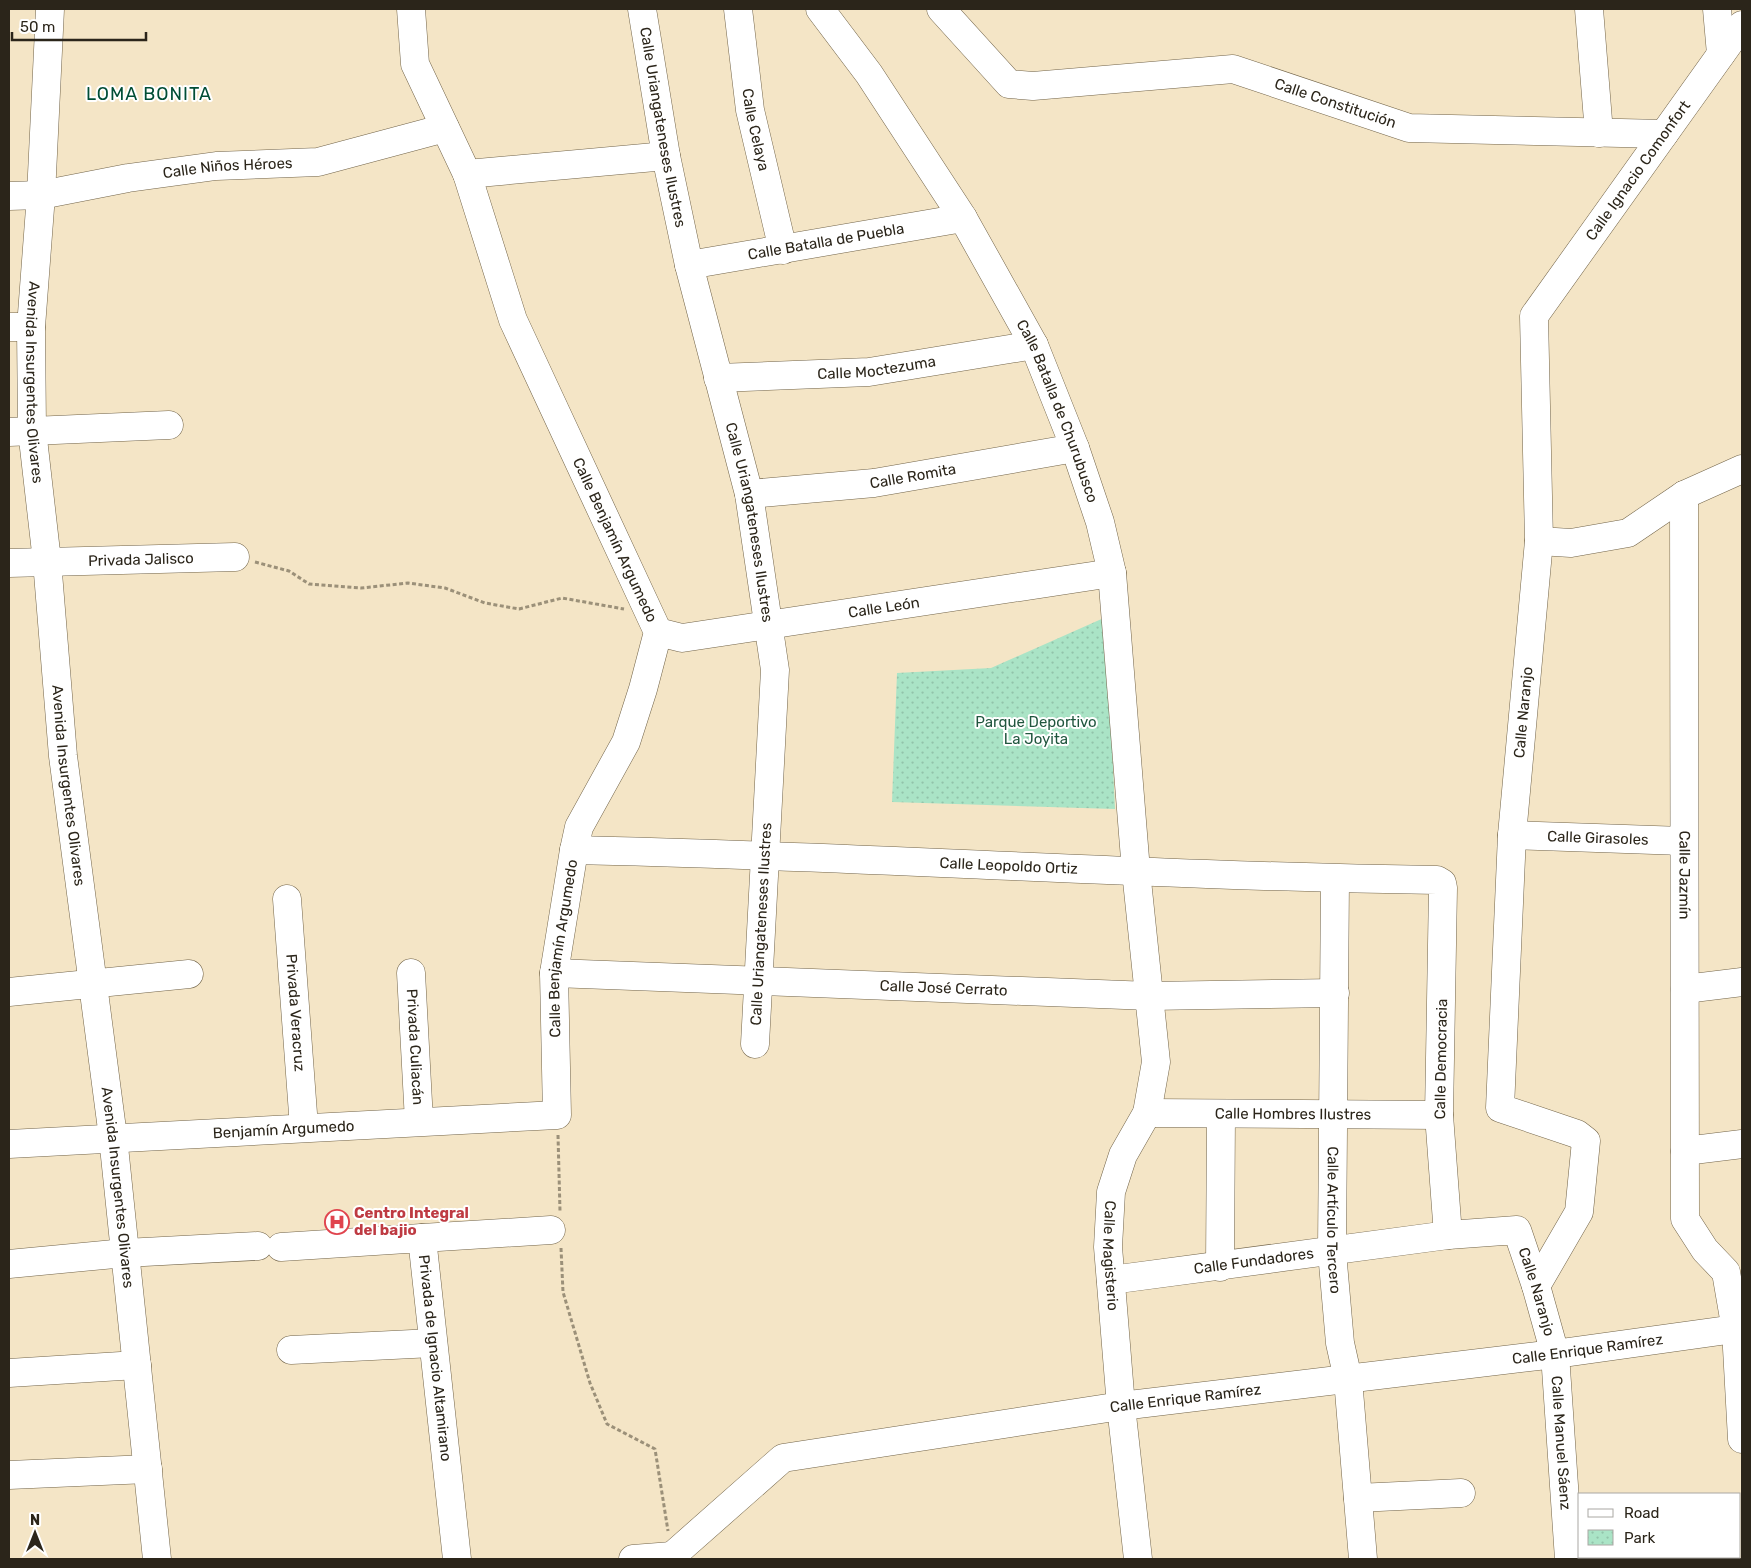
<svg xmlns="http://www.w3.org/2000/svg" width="1751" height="1568" font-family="Rubik,sans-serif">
<defs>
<pattern id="park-dots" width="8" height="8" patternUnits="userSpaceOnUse" patternTransform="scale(1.25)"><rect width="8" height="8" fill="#aae4c6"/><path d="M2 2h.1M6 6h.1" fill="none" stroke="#92c3aa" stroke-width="1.8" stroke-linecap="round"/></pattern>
</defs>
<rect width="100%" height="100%" fill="#f4e5c6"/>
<path fill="url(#park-dots)" d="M1106 617 1115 809 892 802 897 673 991 668Z"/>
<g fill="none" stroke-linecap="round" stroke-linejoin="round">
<defs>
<g id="minor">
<path id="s1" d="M50 9 41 195 31 327 32 430 47 561 63 756 113 1137 157 1559"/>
<path id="s2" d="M642 9 666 156 689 265 749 494 775 670 755 1044"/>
<path id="s3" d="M738 9 750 110 783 250"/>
<path id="s4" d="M820 9 869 74 963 218 1034 345 1075 448 1100 522 1112 573 1136 871 1156 1062 1147 1113 1123 1155 1111 1192 1108 1247 1121 1406 1138 1559"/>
<path id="s5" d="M941 9 1009 84 1033 86 1233 69 1409 128 1664 134"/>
<path d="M1589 9 1599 133"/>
<path d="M1717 9 1721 54"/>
<path d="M467 174 666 156"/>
<path id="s6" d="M9 196 41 195 128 178 216 166 318 162 445 128"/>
<path id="s7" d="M689 265 963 218"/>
<path d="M9 327H31"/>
<path id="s8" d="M718 378 869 372 1034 345"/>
<path d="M9 432 169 425"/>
<path id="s9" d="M749 494 874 483 1075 448"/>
<path id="s10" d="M1684 495 1685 1219 1705 1250 1726 1272 1736 1330 1742 1439"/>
<path d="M1539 541 1571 543 1628 533 1684 495 1742 469"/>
<path id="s11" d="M9 563 235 557"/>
<path id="s12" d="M658 632 682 638 1112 573"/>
<path id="s13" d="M1512 835 1683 841"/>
<path id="s14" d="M574 850C862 856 1149 876 1437 880L1442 883 1443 888 1439 1115 1448 1235"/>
<path id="s15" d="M1335 879 1332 1252 1340 1343 1348 1379 1363 1559"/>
<path id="s16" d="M287 899 304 1127"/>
<path id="s17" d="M411 973 419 1121"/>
<path id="s18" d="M554 973 1150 996 1335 993"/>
<path d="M1685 989 1742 982"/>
<path d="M9 992 189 974"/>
<path id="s19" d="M1147 1113 1439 1115"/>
<path id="s20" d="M9 1144 557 1115 554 973 574 850 579 827 626 742 643 689 658 632 513 320 467 174 415 64 411 9"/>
<path d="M1685 1151 1742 1144"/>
<path d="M422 1238 551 1230"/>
<path id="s21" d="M281 1247 422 1238 457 1559"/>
<path d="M9 1264 125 1253 258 1246"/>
<path d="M1220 1267 1221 1114"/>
<path id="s22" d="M1111 1280 1448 1235 1517 1230 1536 1286 1555 1354 1569 1559"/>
<path id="s23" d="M1536 1286 1579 1212 1586 1141 1577 1134 1500 1108 1512 835 1539 541 1534 316 1742 25"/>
<path d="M291 1350 433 1343"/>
<path d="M9 1373 137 1365"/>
<path d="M9 1475 148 1469"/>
<path d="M1358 1498 1461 1493"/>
<path id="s24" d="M672 1556 783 1458 1121 1406 1555 1354 1742 1328"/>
<path d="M633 1559 672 1556"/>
</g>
</defs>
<use href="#minor" stroke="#726449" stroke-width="29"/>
<path stroke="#9b9079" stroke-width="3" stroke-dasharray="4 2.5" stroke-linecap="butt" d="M255 562 289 571 309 584 361 588 408 583 445 588 485 603 519 609 562 598 624 609
M558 1135 560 1211
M561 1248 563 1292 590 1383 607 1424 655 1449 668 1531"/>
<use href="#minor" stroke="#fff" stroke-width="28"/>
</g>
<defs>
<symbol id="hospital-ring" viewBox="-11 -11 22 22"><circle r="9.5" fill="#fff" stroke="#e0444e" stroke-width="1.5"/><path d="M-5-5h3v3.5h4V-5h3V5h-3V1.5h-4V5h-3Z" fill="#e0444e"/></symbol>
</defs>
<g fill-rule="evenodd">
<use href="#hospital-ring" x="323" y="1208" width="28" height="28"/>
</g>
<g text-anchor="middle" stroke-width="4" stroke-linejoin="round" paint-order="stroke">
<g font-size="15" fill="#2b251a" stroke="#fff">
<text dy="5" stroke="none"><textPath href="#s5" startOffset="434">Calle Constitución</textPath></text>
<text dy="5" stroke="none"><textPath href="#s2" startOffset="120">Calle Uriangateneses Ilustres</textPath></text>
<text dy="5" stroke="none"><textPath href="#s3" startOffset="122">Calle Celaya</textPath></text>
<text dy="5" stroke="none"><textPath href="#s6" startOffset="221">Calle Niños Héroes</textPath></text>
<text dy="5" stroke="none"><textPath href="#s23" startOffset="1222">Calle Ignacio Comonfort</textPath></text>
<text dy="5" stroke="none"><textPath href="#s7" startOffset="139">Calle Batalla de Puebla</textPath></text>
<text dy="5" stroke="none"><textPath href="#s8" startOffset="159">Calle Moctezuma</textPath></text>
<text dy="5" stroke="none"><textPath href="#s1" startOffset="374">Avenida Insurgentes Olivares</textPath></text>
<text dy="5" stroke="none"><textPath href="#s4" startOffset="469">Calle Batalla de Churubusco</textPath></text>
<text dy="5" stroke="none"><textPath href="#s9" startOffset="165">Calle Romita</textPath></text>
<text dy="5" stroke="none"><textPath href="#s2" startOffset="525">Calle Uriangateneses Ilustres</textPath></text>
<text transform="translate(615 540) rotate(65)" y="5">Calle Benjamín Argumedo</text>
<text dy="5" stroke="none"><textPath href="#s11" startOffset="132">Privada Jalisco</textPath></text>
<text dy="5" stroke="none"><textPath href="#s12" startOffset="229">Calle León</textPath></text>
<text dy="5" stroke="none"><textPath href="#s23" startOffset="646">Calle Naranjo</textPath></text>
<text dy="5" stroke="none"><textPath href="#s1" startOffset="779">Avenida Insurgentes Olivares</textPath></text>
<text dy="5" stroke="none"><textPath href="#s13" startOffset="86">Calle Girasoles</textPath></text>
<text dy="5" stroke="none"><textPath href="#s14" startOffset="435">Calle Leopoldo Ortiz</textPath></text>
<text dy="5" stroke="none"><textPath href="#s10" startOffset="380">Calle Jazmín</textPath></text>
<text transform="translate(761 924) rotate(-87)" y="5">Calle Uriangateneses Ilustres</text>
<text dy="5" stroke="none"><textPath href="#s20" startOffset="716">Calle Benjamín Argumedo</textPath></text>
<text dy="5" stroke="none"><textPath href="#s18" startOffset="390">Calle José Cerrato</textPath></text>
<text dy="5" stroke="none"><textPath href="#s16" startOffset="114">Privada Veracruz</textPath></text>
<text dy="5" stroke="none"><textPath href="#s17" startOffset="74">Privada Culiacán</textPath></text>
<text transform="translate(1441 1059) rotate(-89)" y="5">Calle Democracia</text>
<text dy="5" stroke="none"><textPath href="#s19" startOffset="146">Calle Hombres Ilustres</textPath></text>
<text dy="5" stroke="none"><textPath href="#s20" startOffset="275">Benjamín Argumedo</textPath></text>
<text dy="5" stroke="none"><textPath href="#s1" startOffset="1184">Avenida Insurgentes Olivares</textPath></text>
<text dy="5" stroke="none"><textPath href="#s15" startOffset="341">Calle Artículo Tercero</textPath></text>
<text dy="5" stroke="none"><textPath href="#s4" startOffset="1334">Calle Magisterio</textPath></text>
<text dy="5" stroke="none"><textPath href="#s22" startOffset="144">Calle Fundadores</textPath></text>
<text dy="5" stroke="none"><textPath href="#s22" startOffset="474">Calle Naranjo</textPath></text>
<text dy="5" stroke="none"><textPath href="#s24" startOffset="960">Calle Enrique Ramírez</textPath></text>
<text dy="5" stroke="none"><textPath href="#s21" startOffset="262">Privada de Ignacio Altamirano</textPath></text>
<text dy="5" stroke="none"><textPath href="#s24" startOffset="555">Calle Enrique Ramírez</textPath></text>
<text dy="5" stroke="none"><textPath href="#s22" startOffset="628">Calle Manuel Sáenz</textPath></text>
</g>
<g font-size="15" fill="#20563e" stroke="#fff">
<text x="1036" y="727">Parque Deportivo<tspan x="1036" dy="17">La Joyita</tspan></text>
</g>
<g font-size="15" font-weight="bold" fill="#be3a42" stroke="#fff" text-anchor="start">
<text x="354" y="1218">Centro Integral<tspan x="354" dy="17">del bajio</tspan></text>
</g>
<g font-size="18" letter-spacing="1" fill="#004d35" stroke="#fff">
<text x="149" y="100">LOMA BONITA</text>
</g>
</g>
<rect width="1751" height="1568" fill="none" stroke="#2b251a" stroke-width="20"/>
<rect x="1578" y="1493" width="162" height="65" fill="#ffffff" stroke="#aaa8a3"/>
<rect x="1588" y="1509" width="25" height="8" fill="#ffffff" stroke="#aaa8a3"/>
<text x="1624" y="1518" font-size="15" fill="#2b251a">Road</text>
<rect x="1588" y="1530" width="25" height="15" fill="url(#park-dots)" stroke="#aaa8a3"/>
<text x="1624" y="1543" font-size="15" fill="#2b251a">Park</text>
<g transform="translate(35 1533)" stroke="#ffffff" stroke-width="4" paint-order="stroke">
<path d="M0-4L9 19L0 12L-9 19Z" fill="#2b251a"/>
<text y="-8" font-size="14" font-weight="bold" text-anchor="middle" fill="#2b251a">N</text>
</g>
<path d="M12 32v8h134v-8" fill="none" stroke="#2b251a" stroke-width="2.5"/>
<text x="20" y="32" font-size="15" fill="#2b251a" stroke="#ffffff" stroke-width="4" paint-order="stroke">50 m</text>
</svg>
